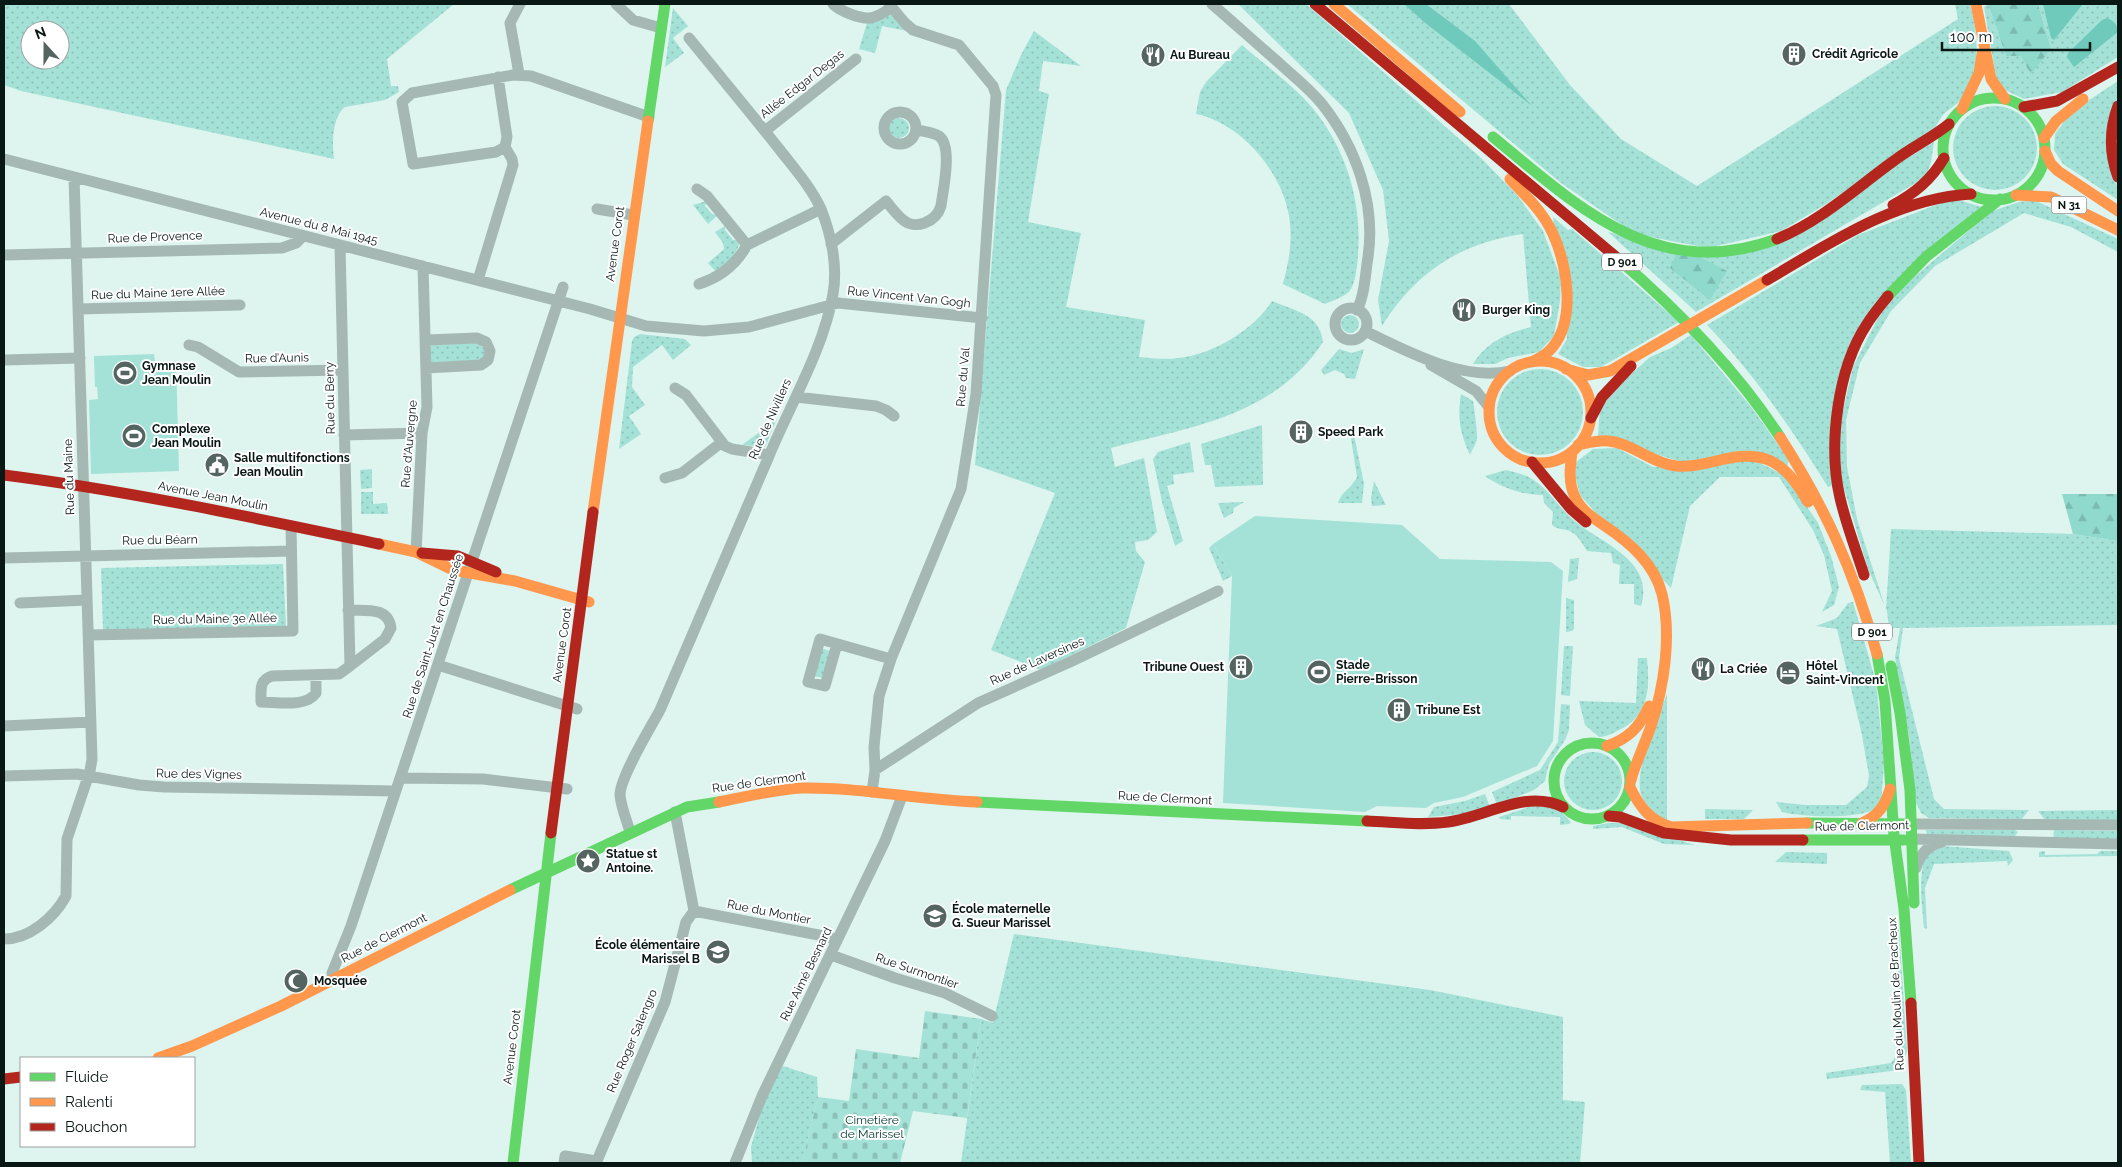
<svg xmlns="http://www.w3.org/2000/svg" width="2122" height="1167" font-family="Raleway,sans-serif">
<defs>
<pattern id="green-dots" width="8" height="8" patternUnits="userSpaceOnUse" patternTransform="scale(1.25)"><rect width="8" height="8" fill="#a4e2d7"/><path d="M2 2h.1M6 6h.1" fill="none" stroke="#8cc1b8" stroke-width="1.8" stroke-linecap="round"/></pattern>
<pattern id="forest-firs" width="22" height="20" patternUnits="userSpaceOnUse" patternTransform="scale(1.25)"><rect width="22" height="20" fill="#8fd9cd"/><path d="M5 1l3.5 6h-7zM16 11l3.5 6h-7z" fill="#7abaaf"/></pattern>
<pattern id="cemetery-stones" width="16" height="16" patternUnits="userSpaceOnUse" patternTransform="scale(1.25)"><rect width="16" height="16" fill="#a4e2d7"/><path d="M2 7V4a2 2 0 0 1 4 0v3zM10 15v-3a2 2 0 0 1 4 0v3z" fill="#8cc1b8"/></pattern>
</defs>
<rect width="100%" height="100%" fill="#def4ef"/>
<path fill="url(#green-dots)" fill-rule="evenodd" d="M4 4H454L387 59 391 86H398L399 92 385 100 345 107C332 117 332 143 334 159L21 91 4 85ZM30 30H60V60H30Z
M1238 4H1306L1481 158 1517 195 1543 231 1561 279 1560 301 1554 336 1539 352 1508 358 1495 364H1473C1487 342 1507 333 1531 327L1523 234C1460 243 1416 272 1382 326L1378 300 1389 241 1383 190 1349 113Z
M1347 4H1509L1570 85 1621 139 1697 186 1958 19 1955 4H1970C1979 37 1981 70 1961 100 1956 106 1948 109 1943 115 1940 119 1937 124 1935 128L1826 204 1781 231 1708 248 1635 234 1561 183Z
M1988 4 2006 56 2051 49 2038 4H2118V57L2062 92 2024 99 2003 89 1996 77 1984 7Z
M673 8 688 26 673 38 684 53 665 67Z
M890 15 894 16 907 31 882 26 875 53 859 49 867 23Z
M1034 31 1081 66 1043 61 1039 91 1049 94 1028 222 1081 233 1066 307 1145 320 1139 357C1151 358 1165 360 1178 358 1212 355 1254 330 1272 301 1295 311 1320 314 1323 342 1274 417 1190 427 1111 448L1115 467 1144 458 1157 532 1148 540 1135 542 1136 551 1145 562 1126 628 1041 670 991 650 1055 493 975 465 1006 90 1021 55Z
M1242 45C1267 67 1298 88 1318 115 1348 155 1362 205 1358 255 1357 266 1356 283 1349 292 1343 297 1332 301 1325 304L1283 284C1289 261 1293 240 1289 216 1282 172 1241 123 1196 114L1200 92 1206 82Z
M2118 81 2112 173 2118 188V200L2063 164 2054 150 2055 134 2071 112Z
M1953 148a42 42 0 1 1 84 0a42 42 0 1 1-84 0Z
M889 128a10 10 0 1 1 20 0a10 10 0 1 1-20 0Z
M1934 142 1931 162 1926 177 1696 312 1608 232 1700 257 1755 250Z
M1958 200 1982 207 1921 256 1845 359 1833 485 1828 487C1792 429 1754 374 1707 325L1858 235 1946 201Z
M2034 200 2118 239V252L2071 227 2024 213 1935 266 1891 311 1860 363 1846 420 1847 467 1857 519 1886 610 1891 529 2073 534 2118 541V625L1903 628 1899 658 1934 799 1944 809 2029 810 2022 819 1929 818 1921 813 1915 801 1909 737 1895 657 1900 628H1889L1887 611 1868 569 1841 478 1837 437 1853 367 1878 318 1900 289 1992 211 2019 202Z
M707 201 705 206 712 214 718 215 708 224 693 205Z
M1553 217 1568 230 1572 229 1679 322 1601 367H1583L1558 354 1567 339Z
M725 226V230L733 240H738L739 245 732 260 717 273 708 263 724 249 723 243 715 232Z
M1341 324a9 9 0 1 1 18 0a9 9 0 1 1-18 0Z
M640 334 685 339 691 345 673 360 662 345 633 367 632 387 645 405 629 416 641 434 619 449 632 341 634 337Z
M1691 335 1752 408 1789 460 1787 467 1769 455 1681 462 1598 436 1600 406 1617 387 1650 357 1671 348Z
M478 343C484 347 485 350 485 357L480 361 431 362V345Z
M1339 349 1352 353 1364 349 1355 379 1346 378 1344 374 1335 370 1324 375 1321 370Z
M1497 412a43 43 0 1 1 86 0a43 43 0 1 1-86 0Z
M1461 394 1473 401C1474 405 1478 436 1477 439 1476 444 1472 450 1470 455 1460 433 1457 418 1461 394Z
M777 419 765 447 742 445Z
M1262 425 1263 485 1215 487 1211 465H1205L1201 444Z
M1353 430 1364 484 1362 503H1338C1341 492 1352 488 1357 477L1350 432Z
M1190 442 1194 472 1173 475 1174 484 1167 486 1183 541 1175 546 1162 502 1153 459 1158 452Z
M1617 448 1653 467 1756 461 1786 476 1818 523 1831 556 1839 587 1834 605 1822 612 1832 591 1824 555 1813 530 1779 477H1720L1690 506 1671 588 1601 519 1580 495 1575 476 1576 462 1593 449Z
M372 469V488L361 489 360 470Z
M1506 470C1514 472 1524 474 1532 479 1547 488 1557 504 1570 517 1596 542 1656 558 1641 606L1634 604V584H1619L1620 565 1613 563 1611 553 1587 551C1582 543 1577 533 1567 530 1561 529 1557 529 1552 525L1553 512 1544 503 1543 495C1522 495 1502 488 1485 476Z
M1374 481 1386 505 1372 506 1371 498Z
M361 492H373V504L387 503 388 514H361Z
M1244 502 1234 508 1233 513 1224 518 1218 503Z
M1213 544 1232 576 1223 581 1209 548Z
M1579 558 1577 579 1568 582 1570 559Z
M283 564 286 626 103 630 101 568Z
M1566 598 1574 600V629L1572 631 1566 632Z
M1853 602 1876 682 1884 763 1881 804C1871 821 1800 817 1782 812L1776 802 1806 805H1846L1867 787 1869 776 1862 735 1837 629 1816 626 1837 618 1848 603Z
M1564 646H1573L1570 696 1561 695Z
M821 648 830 651 823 678 814 676Z
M1638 658H1647C1650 687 1649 715 1621 729 1613 733 1607 737 1599 737L1585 725 1579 701 1636 703Z
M1667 694V825C1659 817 1648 808 1643 799 1630 776 1658 718 1667 694Z
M1561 704 1570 705 1569 730 1565 740 1549 764 1545 781 1534 790 1497 805 1492 792 1540 770 1558 742Z
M1564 781a29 29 0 1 1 58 0a29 29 0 1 1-58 0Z
M1485 794 1490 807 1465 814 1428 817 1434 807 1465 801Z
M1541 803 1558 809 1571 822 1569 824 1560 825V817L1511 816V820L1500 819 1499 817Z
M1705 809 1753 810 1744 819H1705Z
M2118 810V820H2045L2038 811Z
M1608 823H1622L1695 845 1664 844 1622 827 1593 829V826Z
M1926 830H2015L2018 832 2015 836H1927Z
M2054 830 2118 831V841L2053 840Z
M1942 846 2009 851 2013 860 2008 866 2007 861 1934 864 1925 888 1927 929 1924 928C1922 904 1918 880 1925 857Z
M2045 851V855L2097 854 2100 851H2118V856L2039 857V852Z
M1786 852 1827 853V864L1775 862Z
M1899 928 1907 1052 1899 1070 1827 1079 1826 1073 1891 1063 1898 1053 1894 929Z
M1014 934 1430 990 1563 1017V1100L1585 1102 1580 1163H961L981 1019 993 1023Z
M783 1066 817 1077 818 1097 802 1163H752L751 1147 767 1089Z
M1902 1084 1906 1090 1911 1163H1890L1885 1092 1860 1090 1862 1085Z"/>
<path fill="url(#forest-firs)" d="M1988 4H2038L2051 49 2031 74 2021 56H2006Z
M1676 255 1700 257 1727 271 1710 300 1670 268Z
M2062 494H2118V541L2073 534Z"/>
<path fill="url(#cemetery-stones)" d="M925 1011 981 1019 967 1118 913 1111 900 1163H802L818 1097 849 1101 856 1049 919 1058Z"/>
<path fill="#a4e2d7" d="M870 27 878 29 873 49 865 48Z
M154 354 155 361H176L179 471 91 474 89 400 98 399 97 387H95L94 356Z
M1255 516 1402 525 1440 559 1551 562 1563 571 1553 741 1537 766 1463 797 1434 803 1426 808 1377 806 1365 812 1223 803 1232 576 1213 544Z"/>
<path fill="#6fcabb" d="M1404 4H1426L1475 41 1532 106 1424 22Z
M2043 4H2083L2054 40 2051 38Z
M2107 18C2115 21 2117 25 2118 32L2074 67 2067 57 2068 53 2102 20Z"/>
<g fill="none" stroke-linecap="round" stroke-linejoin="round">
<path stroke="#a6b8b4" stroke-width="11" d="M616 4 633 20 661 28
M833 4C840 11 860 19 870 18 878 17 886 11 892 7
M1212 4C1234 23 1256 43 1278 62 1293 76 1309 88 1322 104 1356 147 1376 203 1368 257 1365 275 1365 294 1357 310
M519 74 510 23 520 4
M498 77 507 137 505 147 496 152 413 164 402 102 412 93 513 75 531 76 649 117
M884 128a16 16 0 1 1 32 0a16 16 0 1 1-32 0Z
M765 131 856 59
M4 159 590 309 646 326 704 331 749 327 838 303 982 318
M697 189 707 196 747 245 821 209
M597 209 633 215
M831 244 886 201C891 207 896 214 902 219 915 231 936 222 941 206 943 190 953 146 939 136 932 132 923 131 916 130
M4 255 282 248 296 243 303 236
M478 280 513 165 512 159 505 147
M699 284C721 277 736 265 747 245
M1335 324a16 16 0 1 1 32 0a16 16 0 1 1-32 0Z
M78 309 240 305
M1365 331C1406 351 1464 382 1510 371
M426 340 477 338 486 342 490 351 488 360 481 365 426 368
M189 345 198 347 239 372 343 370
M4 360 80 358
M1431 365 1476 391 1489 407
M675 388 686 395 725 446 732 449 769 455
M796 397 876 406 886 410 894 416
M344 435 422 433
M665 478 682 473 722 442
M416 552 422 433 427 407 423 266
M4 558 291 551
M20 603 87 600
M348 610C365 611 388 606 391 628L385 639 350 666
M88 635 293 631 291 526
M837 644 825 686 808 682 820 639 891 659
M438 665 577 709
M316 675V693C306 708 277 702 261 702 261 690 259 680 272 676L339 674 350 666 340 245
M4 726 91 722
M875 770 978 703 1070 662 1218 591
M4 776 77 774 139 785 164 787 395 791
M400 778 483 779 567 789
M872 792 875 770 874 747 879 696 891 659 961 489 976 394 996 95 993 86 959 45 913 30 905 23 889 4
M675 812 694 911
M1912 824 2118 825
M630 832C627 821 621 807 620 795 620 777 651 727 660 710 696 625 733 541 769 456 790 405 824 348 833 294 838 266 831 234 821 209 811 187 794 168 780 150 750 112 719 75 689 38
M1912 839 2118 844
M1916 868C1920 854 1928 845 1942 842
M694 911 829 937 837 941
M4 939C29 939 54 918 66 896L67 839 90 771 92 759 74 177
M831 955 895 978 945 993 992 1016
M333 979 332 973 351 926 563 287
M564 1163 565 1156 596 1161
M596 1163 665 1002 686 922 694 911
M735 1163 762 1096 885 841 902 796"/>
<path stroke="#63d668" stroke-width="11" d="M1943 149a51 51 0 1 1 102 0a51 51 0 1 1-102 0Z
M648 121 665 4
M1493 137C1579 208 1657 283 1777 239
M1616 257C1678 310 1735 368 1780 437
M1888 296 1927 256 2000 199
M1877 654 1885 701 1894 836 1904 909 1911 1003
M1891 666 1900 713 1910 790 1914 903
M1554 781a38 38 0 1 1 76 0a38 38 0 1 1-76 0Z
M977 802 1367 821
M1807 823 1905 824
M1803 840H1904
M510 890 687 807 719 802
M513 1163 551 833"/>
<path stroke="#ff974d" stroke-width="11" d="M1334 4 1460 112
M1976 4 1991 79 2005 99
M1962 109 1979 73 1982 54
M2044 138 2056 121 2083 99
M2045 151 2051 164 2058 171 2118 211
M1510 179C1524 194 1539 208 1549 226 1567 259 1579 323 1548 352 1544 356 1537 359 1532 362
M2016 195 2051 197 2118 230
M1489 412a51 51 0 1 1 102 0a51 51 0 1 1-102 0Z
M1566 369 1588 375 1610 371 1767 280
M1780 437C1826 509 1854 571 1877 654
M1578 445C1588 443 1598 440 1608 441 1632 443 1651 463 1676 466 1706 469 1736 449 1766 459 1786 466 1798 485 1808 502
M1572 452C1570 467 1568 483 1575 497 1581 510 1593 518 1605 526 1630 543 1654 563 1662 594 1672 636 1664 687 1651 726 1645 744 1636 761 1631 780
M593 512 648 121
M379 544 416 552 453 570 515 581 589 602
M1607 746C1628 739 1640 727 1649 706
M1630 787C1639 806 1650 821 1671 827L1807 823
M719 802C745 797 776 789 802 788 860 787 918 800 977 802
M1862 823C1878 816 1885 806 1890 789
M158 1058 192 1046 281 1006 510 890"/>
<path stroke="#b3261e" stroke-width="11" d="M1315 4 1616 257
M2118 106C2109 130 2109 153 2118 177
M2024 107 2057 101 2118 67
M1893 205C1915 193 1931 180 1944 158
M1777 239C1821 221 1856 188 1895 160 1912 147 1932 138 1949 124
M1767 280C1830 243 1897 198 1971 194
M1591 418 1602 397 1631 366
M1532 462 1571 509 1586 522
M4 475C130 491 255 518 379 544
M422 553 458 556 496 572
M1864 575C1856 550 1846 524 1840 498 1828 446 1837 369 1867 324 1873 314 1881 305 1888 296
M1609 816 1620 817 1664 833 1731 840H1803
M1367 821C1394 822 1421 826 1448 822 1486 817 1525 789 1563 807
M551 833 593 512
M1911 1003 1919 1163
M4 1079 21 1077"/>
</g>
<defs>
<symbol id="building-disc" viewBox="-11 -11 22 22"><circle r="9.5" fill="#546561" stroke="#fff"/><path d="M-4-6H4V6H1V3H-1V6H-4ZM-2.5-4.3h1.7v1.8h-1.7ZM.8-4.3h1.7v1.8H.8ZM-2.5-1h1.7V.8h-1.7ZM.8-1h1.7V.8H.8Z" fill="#fff"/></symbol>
<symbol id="restaurant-disc" viewBox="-11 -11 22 22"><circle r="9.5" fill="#546561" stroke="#fff"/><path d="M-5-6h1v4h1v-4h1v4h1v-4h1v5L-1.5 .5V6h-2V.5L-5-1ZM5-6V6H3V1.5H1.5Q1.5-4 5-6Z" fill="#fff"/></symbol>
<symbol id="stadium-disc" viewBox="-11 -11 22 22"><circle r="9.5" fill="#546561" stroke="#fff"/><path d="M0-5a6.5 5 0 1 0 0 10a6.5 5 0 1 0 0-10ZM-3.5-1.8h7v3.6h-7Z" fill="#fff"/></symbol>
<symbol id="civic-disc" viewBox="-11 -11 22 22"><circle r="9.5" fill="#546561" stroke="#fff"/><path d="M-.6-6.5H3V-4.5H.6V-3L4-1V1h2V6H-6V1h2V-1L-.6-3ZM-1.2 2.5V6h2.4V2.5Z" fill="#fff"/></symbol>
<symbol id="hotel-disc" viewBox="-11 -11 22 22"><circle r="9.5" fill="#546561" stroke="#fff"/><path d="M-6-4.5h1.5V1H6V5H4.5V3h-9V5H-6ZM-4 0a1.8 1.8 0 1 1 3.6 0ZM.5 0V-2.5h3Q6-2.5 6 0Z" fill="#fff"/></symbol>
<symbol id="sight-disc" viewBox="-11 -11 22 22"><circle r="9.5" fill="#546561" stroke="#fff"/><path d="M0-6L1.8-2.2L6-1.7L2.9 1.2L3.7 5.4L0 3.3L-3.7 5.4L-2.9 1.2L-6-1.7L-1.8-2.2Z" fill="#fff"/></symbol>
<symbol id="school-disc" viewBox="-11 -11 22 22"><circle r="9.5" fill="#546561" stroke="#fff"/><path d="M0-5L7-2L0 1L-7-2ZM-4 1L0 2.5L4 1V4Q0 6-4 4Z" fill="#fff"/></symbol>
<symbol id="mosque-disc" viewBox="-11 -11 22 22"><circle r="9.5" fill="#546561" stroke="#fff"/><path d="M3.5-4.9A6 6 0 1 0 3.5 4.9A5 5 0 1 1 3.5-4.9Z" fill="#fff"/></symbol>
</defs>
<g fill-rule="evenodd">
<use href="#building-disc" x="1780" y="40" width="28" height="28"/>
<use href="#restaurant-disc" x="1139" y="41" width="28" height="28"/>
<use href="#restaurant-disc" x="1450" y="296" width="28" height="28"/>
<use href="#stadium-disc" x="111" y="359" width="28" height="28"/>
<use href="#building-disc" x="1287" y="418" width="28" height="28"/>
<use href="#stadium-disc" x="120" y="422" width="28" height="28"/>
<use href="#civic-disc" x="203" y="451" width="28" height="28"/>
<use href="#building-disc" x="1227" y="653" width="28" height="28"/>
<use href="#restaurant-disc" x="1689" y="655" width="28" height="28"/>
<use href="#stadium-disc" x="1305" y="658" width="28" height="28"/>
<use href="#hotel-disc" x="1774" y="659" width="28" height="28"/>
<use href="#building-disc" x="1385" y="696" width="28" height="28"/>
<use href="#sight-disc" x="574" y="847" width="28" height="28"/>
<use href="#school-disc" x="921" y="902" width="28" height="28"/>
<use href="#school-disc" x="704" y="938" width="28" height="28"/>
<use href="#mosque-disc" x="282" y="967" width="28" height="28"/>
</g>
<g text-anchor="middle" stroke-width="4" stroke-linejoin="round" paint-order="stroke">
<g fill="#fff" stroke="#535d5b" stroke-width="1">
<rect x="2051.5" y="196.5" width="35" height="17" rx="4"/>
<rect x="1602" y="253.5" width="40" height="17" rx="4"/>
<rect x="1852" y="623.5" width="40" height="17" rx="4"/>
</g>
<g font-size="11" font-weight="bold" fill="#091815">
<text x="2069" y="209">N 31</text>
<text x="1622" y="266">D 901</text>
<text x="1872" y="636">D 901</text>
</g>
<g font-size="12" font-weight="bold" fill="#091815" stroke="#fff" text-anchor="start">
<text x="1812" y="58">Crédit Agricole</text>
<text x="1170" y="59">Au Bureau</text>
<text x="1482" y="314">Burger King</text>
<text x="142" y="370">Gymnase<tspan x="142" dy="14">Jean Moulin</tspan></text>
<text x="152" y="433">Complexe<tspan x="152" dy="14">Jean Moulin</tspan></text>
<text x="1318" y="436">Speed Park</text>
<text x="234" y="462">Salle multifonctions<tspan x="234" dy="14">Jean Moulin</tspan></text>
<text x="1336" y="669">Stade<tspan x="1336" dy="14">Pierre-Brisson</tspan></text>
<text x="1806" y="670">Hôtel<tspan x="1806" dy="14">Saint-Vincent</tspan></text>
<text x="1224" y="671" text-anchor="end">Tribune Ouest</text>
<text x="1720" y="673">La Criée</text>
<text x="1416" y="714">Tribune Est</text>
<text x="606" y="858">Statue st<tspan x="606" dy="14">Antoine.</tspan></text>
<text x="952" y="913">École maternelle<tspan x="952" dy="14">G. Sueur Marissel</tspan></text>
<text x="700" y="949" text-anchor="end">École élémentaire<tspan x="700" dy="14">Marissel B</tspan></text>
<text x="314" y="985">Mosquée</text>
</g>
<g font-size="12" fill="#091815" stroke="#fff">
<text transform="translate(802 84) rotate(-38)" y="4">Allée Edgar Degas</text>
<text transform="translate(319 226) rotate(14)" y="4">Avenue du 8 Mai 1945</text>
<text transform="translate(155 237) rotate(-2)" y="4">Rue de Provence</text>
<text transform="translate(615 244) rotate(-82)" y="4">Avenue Corot</text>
<text transform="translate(158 293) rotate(-2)" y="4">Rue du Maine 1ere Allée</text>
<text transform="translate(909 297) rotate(6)" y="4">Rue Vincent Van Gogh</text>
<text transform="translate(277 358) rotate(-1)" y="4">Rue d’Aunis</text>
<text transform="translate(963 377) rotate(-85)" y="4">Rue du Val</text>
<text transform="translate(330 398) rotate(-91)" y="4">Rue du Berry</text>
<text transform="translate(770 419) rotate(-66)" y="4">Rue de Nivillers</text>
<text transform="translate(409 444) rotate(-85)" y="4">Rue d'Auvergne</text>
<text transform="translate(69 477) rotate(-92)" y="4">Rue du Maine</text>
<text transform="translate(213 496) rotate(11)" y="4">Avenue Jean Moulin</text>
<text transform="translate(160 540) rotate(-1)" y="4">Rue du Béarn</text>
<text transform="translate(215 619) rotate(-1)" y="4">Rue du Maine 3e Allée</text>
<text transform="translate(433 636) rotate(-72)" y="4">Rue de Saint-Just en Chaussée</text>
<text transform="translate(562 645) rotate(-82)" y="4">Avenue Corot</text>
<text transform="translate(1037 661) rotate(-24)" y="4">Rue de Laversines</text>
<text transform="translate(199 774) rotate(1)" y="4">Rue des Vignes</text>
<text transform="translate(759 782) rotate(-8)" y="4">Rue de Clermont</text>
<text transform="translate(1165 798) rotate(3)" y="4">Rue de Clermont</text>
<text transform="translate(1862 826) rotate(-1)" y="4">Rue de Clermont</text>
<text transform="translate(769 912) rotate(11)" y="4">Rue du Montier</text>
<text transform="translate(384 938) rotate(-27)" y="4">Rue de Clermont</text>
<text transform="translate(917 971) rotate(19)" y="4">Rue Surmontier</text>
<text transform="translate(806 974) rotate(-64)" y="4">Rue Aimé Besnard</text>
<text transform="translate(1896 994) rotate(-93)" y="4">Rue du Moulin de Bracheux</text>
<text transform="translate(632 1041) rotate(-67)" y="4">Rue Roger Salengro</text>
<text transform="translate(512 1047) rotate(-83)" y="4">Avenue Corot</text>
</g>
<g font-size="12" fill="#003730" stroke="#fff">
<text x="872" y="1124">Cimetière<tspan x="872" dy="14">de Marissel</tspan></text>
</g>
</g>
<rect width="2122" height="1167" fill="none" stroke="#091815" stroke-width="10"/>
<rect x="20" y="1057" width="175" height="90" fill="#ffffff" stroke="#9da3a1"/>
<rect x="30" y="1073" width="25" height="8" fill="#63d668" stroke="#9da3a1"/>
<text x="65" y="1082" font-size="15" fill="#091815">Fluide</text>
<rect x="30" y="1098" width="25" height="8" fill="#ff974d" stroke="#9da3a1"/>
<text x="65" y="1107" font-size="15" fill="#091815">Ralenti</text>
<rect x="30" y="1123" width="25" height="8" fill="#b3261e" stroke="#9da3a1"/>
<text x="65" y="1132" font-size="15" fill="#091815">Bouchon</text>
<g transform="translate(45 45) rotate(339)"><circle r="24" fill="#ffffff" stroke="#9da3a1"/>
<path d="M0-4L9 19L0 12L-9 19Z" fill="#546561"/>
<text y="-8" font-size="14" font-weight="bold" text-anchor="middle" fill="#091815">N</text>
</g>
<path d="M1942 42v8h148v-8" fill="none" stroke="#091815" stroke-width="2.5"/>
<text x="1950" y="42" font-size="15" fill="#091815" stroke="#ffffff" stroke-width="4" paint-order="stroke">100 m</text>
</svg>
